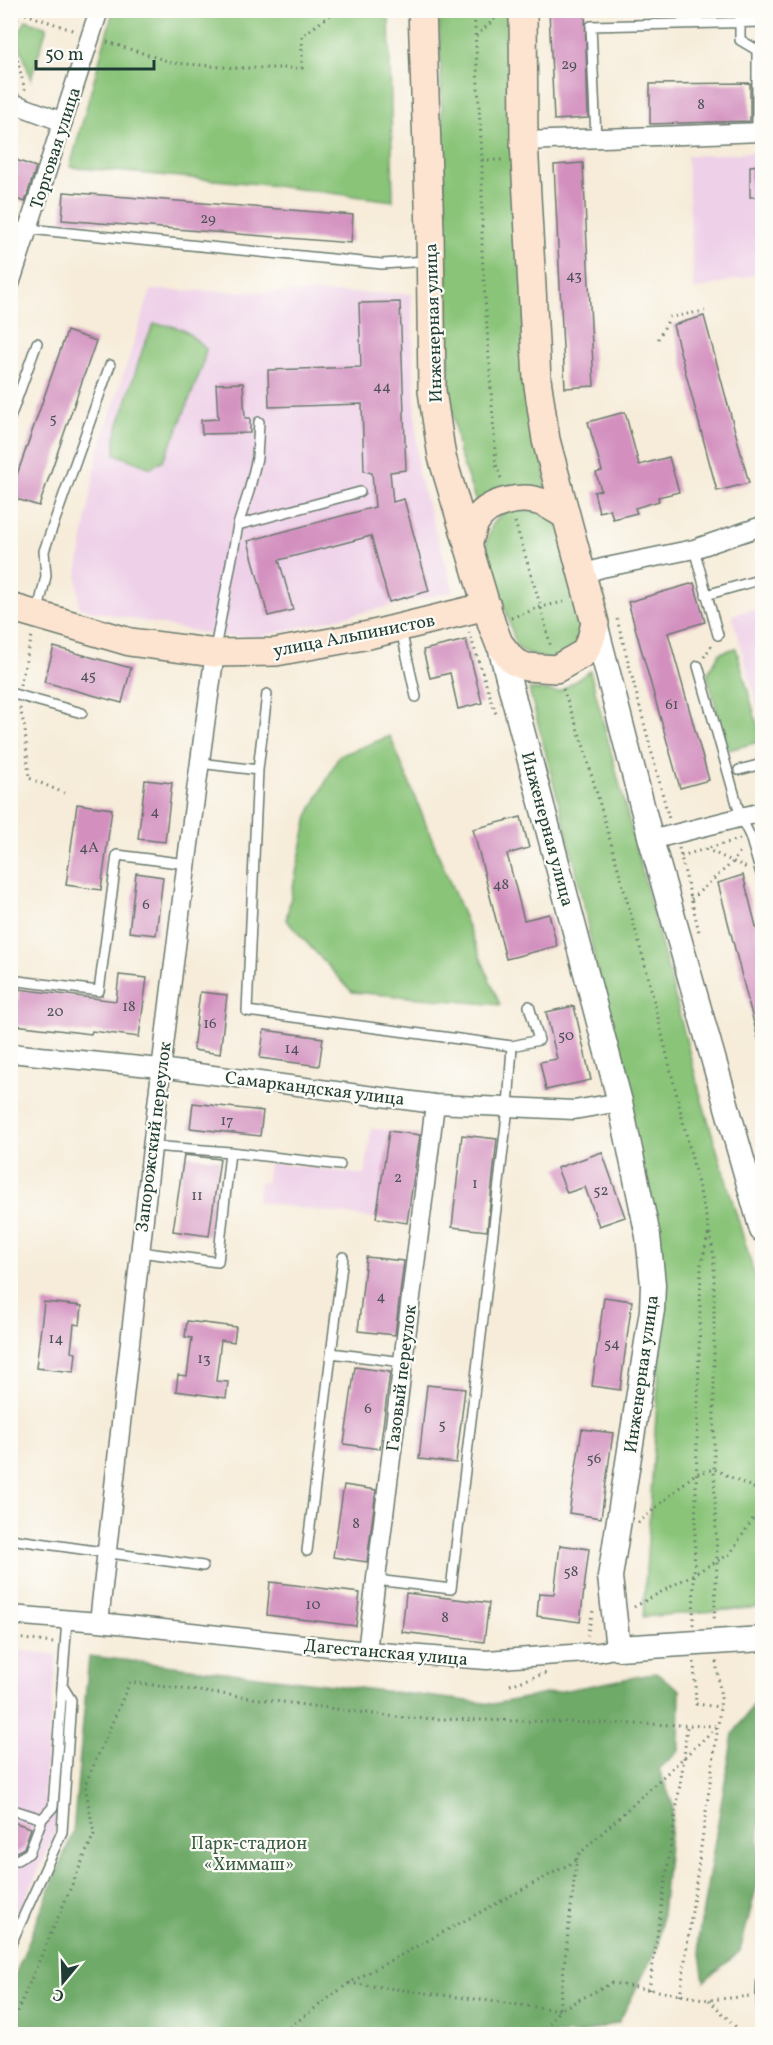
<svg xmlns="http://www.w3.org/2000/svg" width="773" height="2045" font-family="Vollkorn,serif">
<rect width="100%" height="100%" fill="#fdfcf7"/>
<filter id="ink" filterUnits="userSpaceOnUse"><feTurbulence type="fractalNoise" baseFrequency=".0167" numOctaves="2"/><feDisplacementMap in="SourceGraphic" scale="12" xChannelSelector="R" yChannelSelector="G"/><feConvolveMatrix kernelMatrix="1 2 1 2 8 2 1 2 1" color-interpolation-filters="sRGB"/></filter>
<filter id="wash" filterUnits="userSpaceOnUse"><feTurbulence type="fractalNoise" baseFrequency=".008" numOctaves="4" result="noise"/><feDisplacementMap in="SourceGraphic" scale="24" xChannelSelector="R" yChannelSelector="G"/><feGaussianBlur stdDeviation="1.35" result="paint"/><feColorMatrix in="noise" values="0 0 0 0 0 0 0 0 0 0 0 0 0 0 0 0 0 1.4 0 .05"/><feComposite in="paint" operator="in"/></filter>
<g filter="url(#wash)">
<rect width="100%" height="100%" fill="#f6ecd9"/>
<path fill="#eed0e8" d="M762 152V273L694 290 687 156Z
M151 290 411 294 418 473 454 591 258 637 218 636 79 608 77 574 98 452Z
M762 607V723L732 615Z
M371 1128 420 1135 407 1223 257 1202 260 1182 266 1183 269 1162 365 1175Z
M11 1649 57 1655 43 1794 58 1814 54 1837 11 1931Z"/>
<path fill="#8ac479" stroke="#548056" stroke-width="1.5" d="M113 11H389L393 201 259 184 70 167Z
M439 11H514L546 491 478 508 459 453 450 394Z
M26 20 47 27 31 79 17 37Z
M154 324C181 325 187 331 206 349L202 367 175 436 163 460 151 468 115 454V437L143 348Z
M529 505 557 524 588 627 582 644C552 661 550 664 517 648L486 545 492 525 502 513Z
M736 648 762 741 728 750 707 674 720 653Z
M590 671 701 1097 762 1299V1607L643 1617 664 1292 575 865 529 689 559 692Z
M390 736 500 1005 352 992 286 920 308 816 339 756Z"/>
<path fill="#6faa69" stroke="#47744e" stroke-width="1.5" d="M89 1656 493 1704 656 1673 680 1690 679 1751 659 1769 673 1805 659 1944 619 2022 579 2034H11V1985L73 1832Z
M762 1693 758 1881 740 1951 704 1981 698 1940 733 1734Z"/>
<g id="blocks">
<path fill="#d390bf" d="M549 10H585L588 118 554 120Z
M750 83V121L650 124V84Z
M10 158 36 167 25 202 10 197Z
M583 163 594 386 565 388 554 165Z
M762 165V197H750V166Z
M64 192 353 215 351 243 62 220Z
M400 302 406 470 390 472 393 502 404 499 429 591 389 602 371 536 279 560 293 610 268 616 248 541 375 507 372 473 364 471 362 404 269 407 268 370 361 367 359 303Z
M704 316 749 483 717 491 673 325Z
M67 331 96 341 39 506 10 497V495Z
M243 383 245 418H250V433L202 434 201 420 218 419 216 384Z
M625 412 639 465 669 457 679 492 658 497 659 501 635 508 637 513 613 519 610 509 599 512 594 492 601 490 596 473 602 471 588 422Z
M694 583 705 622 668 633 709 780 680 788 628 602Z
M466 640 482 703 458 709 450 673 430 678 423 650Z
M54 647 131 668 122 703 44 682Z
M145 780 172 783 165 842 138 839Z
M77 804 112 809 101 890 66 885Z
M521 817 529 848 507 854 524 920 549 914 557 946 506 959 473 829Z
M136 873 163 877 156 935 129 932Z
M743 875 762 950V1039H758L718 883Z
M119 975 147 978 139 1037 92 1031 91 1034 15 1025 19 989 116 1001Z
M200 992 227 995 220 1054 193 1050Z
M574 1006 591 1080 546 1090 540 1062 557 1059 546 1012Z
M264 1030 323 1038 319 1066 260 1058Z
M193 1103 263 1111 260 1136 190 1128Z
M389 1131 420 1135 407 1223 376 1218Z
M462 1135 497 1139 487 1231 452 1227Z
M602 1152 625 1217 599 1226 585 1187 567 1193 557 1168Z
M184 1155 220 1159 209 1236 173 1231Z
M366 1257 404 1261 395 1335 358 1331Z
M604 1297 632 1301 620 1390 592 1386Z
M44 1302 82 1306 80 1325 74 1324 71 1352 76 1353 74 1372 36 1368Z
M187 1321 236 1327 234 1342 221 1340 216 1381 228 1382 226 1398 176 1391 178 1375 187 1376 192 1338 185 1337Z
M355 1367 390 1372 380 1449 344 1444Z
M427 1385 465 1389 456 1463 419 1459Z
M582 1429 613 1433 601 1518 569 1513Z
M344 1485 376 1490 367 1562 333 1557Z
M560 1545 589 1549 580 1622 537 1616 539 1593 554 1594Z
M270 1582 360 1593 356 1626 267 1615Z
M406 1593 489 1603 484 1642 402 1632Z
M10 1821 31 1828 24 1848 17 1852 10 1850Z"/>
</g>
</g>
<g filter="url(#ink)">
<use href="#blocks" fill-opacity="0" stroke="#6a7a6e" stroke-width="1.5"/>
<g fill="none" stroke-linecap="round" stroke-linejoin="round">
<defs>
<path id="service" d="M740 10V40L757 50V132
M596 138 591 26 762 22
M10 226 29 229 382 264 427 261
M10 418 37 343
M238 525 249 491 257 458 259 422
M694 549 718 635
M706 595 762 579
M38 611 46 576 44 551 110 365
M401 630 416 697
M215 649 238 525 360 492
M698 666 741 818 750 836 762 877
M10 693 82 713
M267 694 258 770 247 1011 512 1046 508 1107 451 1589 376 1580
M199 763 258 770
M739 770 762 764
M10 980 99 991 117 855 187 864
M512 1046 539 1040 529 1006
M151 1146 230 1152
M139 1252 218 1262 230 1152 340 1165
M331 1353 403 1362
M10 1539 203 1566
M307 1551 343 1257
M10 1809 42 1819
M10 1859 17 1860 29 1853 42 1819 53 1807 67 1620
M10 1946 62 1832 71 1700 63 1687
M762 1976 761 1994 762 2009"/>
<path id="minor" d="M10 102 63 122
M524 141 762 132
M10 284 99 10
M583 574 602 568 694 549 762 526
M651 840 762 812
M10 1053 160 1068 435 1104 574 1110 620 1102
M10 1615 99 1622 367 1651 487 1660 600 1652 618 1648
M99 1622C135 1299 169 975 215 653
M367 1651 435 1104"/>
<path id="tertiary" d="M595 623 651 840 762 1230
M499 643 620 1102 648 1236 653 1284 652 1310 610 1577 618 1648 762 1639"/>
<path id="secondary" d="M422 10 430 231 432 391 442 457 492 625 499 643 513 661 526 667 556 669 584 653 591 639 595 623 546 440 537 379 524 141 523 10
M468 546C470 539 472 530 475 523 486 501 523 494 544 503 551 506 558 511 565 515
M10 607 130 642 215 653 276 652 369 635 487 606"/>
</defs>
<use href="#service" stroke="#6a7a6e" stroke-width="12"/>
<use href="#minor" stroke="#6a7a6e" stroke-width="21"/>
<use href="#tertiary" stroke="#6a7a6e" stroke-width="27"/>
<use href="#secondary" stroke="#6a7a6e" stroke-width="30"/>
<path stroke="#6a7a6e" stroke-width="3" stroke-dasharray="1.5 4.5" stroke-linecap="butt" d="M14 10 75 31
M474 10 482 160V253L496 465 502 481
M10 28 15 25 22 10
M10 31 25 90
M476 36 502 12
M107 42 174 63 236 68H302V36L337 10
M482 160H504
M658 339 670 317 705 311
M515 522 541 607 551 648
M511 618 541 607 568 601
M617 619 669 819
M469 632 497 717
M704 657 712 645
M20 685 32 636
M563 689 583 744 646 968 709 1229 714 1257V1469L717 1562 714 1622
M20 708 25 729 29 778 64 793
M679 848 699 932
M706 849 747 868
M681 856 740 839
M691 899 733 862 741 850
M638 1523 695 1474 714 1469 762 1492
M634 1607 730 1554 762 1505
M693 1625 701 1265 709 1231
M587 1636 593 1611
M10 1637 53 1643
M694 1662 696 1704 720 1707
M510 1685 546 1673
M349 1983 559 2010 612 1983 709 2000 750 1996
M649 1990 684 1758 687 1726
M680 1996 718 1726 721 1698 716 1661
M709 2000 743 2034
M10 2028 94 1834 85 1785 130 1682 404 1718 718 1726 577 1856 559 2010 543 2034
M280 2034 349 1983 577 1860"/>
<use href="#service" stroke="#fff" stroke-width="9"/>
<use href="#minor" stroke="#fff" stroke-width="18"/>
<use href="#tertiary" stroke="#fff" stroke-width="24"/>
<use href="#secondary" stroke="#fde4d0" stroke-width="27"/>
</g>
</g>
<g text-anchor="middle" stroke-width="4.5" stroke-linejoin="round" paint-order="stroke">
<g font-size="15" fill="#4c5257">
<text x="569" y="69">29</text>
<text x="701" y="109">8</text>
<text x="208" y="223">29</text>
<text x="574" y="280">43</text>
<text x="382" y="391">44</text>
<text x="53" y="423">5</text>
<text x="88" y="680">45</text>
<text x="672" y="709">61</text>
<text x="155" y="816">4</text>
<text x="89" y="852">4А</text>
<text x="501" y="889">48</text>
<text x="146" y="909">6</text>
<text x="129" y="1011">18</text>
<text x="55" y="1016">20</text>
<text x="210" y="1028">16</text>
<text x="566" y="1040">50</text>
<text x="292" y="1053">14</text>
<text x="227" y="1125">17</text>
<text x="398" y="1182">2</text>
<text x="475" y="1188">1</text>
<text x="601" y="1195">52</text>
<text x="197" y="1200">11</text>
<text x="381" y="1301">4</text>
<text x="56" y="1343">14</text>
<text x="612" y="1348">54</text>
<text x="204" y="1363">13</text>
<text x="368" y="1413">6</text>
<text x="442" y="1429">5</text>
<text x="594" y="1463">56</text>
<text x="356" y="1528">8</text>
<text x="571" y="1576">58</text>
<text x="313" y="1609">10</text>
<text x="445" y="1622">8</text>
</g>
<g font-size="18" fill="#1f3d34" stroke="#fdfcf7">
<text transform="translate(55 148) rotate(-72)" y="6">Торговая улица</text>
<text transform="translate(433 323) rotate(-92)" y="6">Инженерная улица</text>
<text transform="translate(354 635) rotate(-11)" y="6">улица Альпинистов</text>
<text transform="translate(548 829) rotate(75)" y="6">Инженерная улица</text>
<text transform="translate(315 1088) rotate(7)" y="6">Самаркандская улица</text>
<text transform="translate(153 1137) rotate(-83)" y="6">Запорожский переулок</text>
<text transform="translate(641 1374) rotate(-82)" y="6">Инженерная улица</text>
<text transform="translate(401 1378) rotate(-83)" y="6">Газовый переулок</text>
<text transform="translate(386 1652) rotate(5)" y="6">Дагестанская улица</text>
</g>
<g font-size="18" fill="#3a5f45" stroke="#fdfcf7">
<text x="249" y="1849">Парк-стадион<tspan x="249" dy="21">«Химмаш»</tspan></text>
</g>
</g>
<rect width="773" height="2045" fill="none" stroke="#fdfcf7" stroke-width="36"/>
<g transform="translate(63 1982) rotate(199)" stroke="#fdfcf7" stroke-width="4.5" paint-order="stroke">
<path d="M0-4.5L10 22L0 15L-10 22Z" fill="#1f3d34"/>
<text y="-9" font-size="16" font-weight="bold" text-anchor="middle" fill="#1f3d34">С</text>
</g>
<path d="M36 60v9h118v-9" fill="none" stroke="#1f3d34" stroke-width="3"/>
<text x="45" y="60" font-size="18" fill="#1f3d34" stroke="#fdfcf7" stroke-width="4.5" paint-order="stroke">50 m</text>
</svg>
